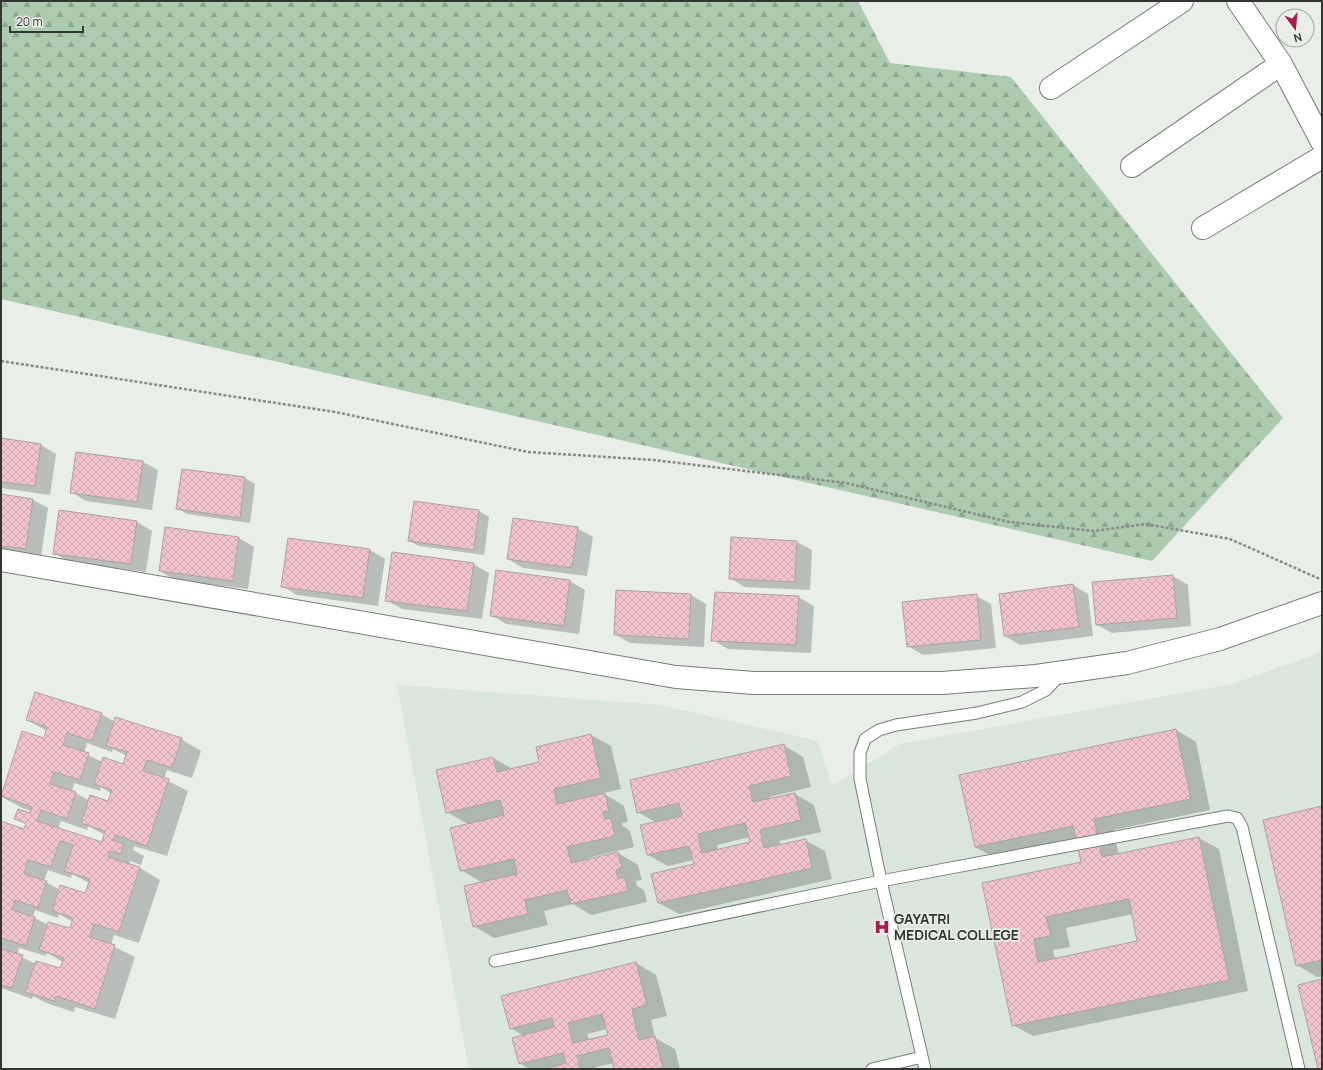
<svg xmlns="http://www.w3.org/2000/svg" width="1323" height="1070" font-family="Manrope,sans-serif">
<defs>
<pattern id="forest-firs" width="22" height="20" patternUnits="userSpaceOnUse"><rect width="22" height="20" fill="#accbaf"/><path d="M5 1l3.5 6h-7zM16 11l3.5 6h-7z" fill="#8da68f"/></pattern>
<pattern id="building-cross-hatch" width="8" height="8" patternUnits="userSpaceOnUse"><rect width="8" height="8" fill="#f1c3cb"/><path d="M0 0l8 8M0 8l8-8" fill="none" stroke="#cfa8af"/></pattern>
</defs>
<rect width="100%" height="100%" fill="#e9eee9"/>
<path fill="#dae5db" d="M1322 652V1069H469L397 685 660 705 818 741 832 785 900 744 1232 684Z"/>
<path fill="url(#forest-firs)" d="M1 1H858L890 63 1011 77 1283 418 1152 561 1 299Z"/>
<path fill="#0003" fill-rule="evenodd" d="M1 439 41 445 56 454 50 495 1 488Z
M143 462 158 470 152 510 86 501 71 492Z
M183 470 245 478 255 484 250 523 187 514 177 508Z
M1 495 33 500 48 508 41 557 1 552Z
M415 502 479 511 489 517 484 555 419 546 409 541Z
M137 522 152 531 146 572 69 562 54 553Z
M577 528 593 537 587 576 523 568 508 559Z
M239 538 254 547 248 589 175 580 160 571Z
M732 538 797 542 812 550 810 590 745 587 730 578Z
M370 550 385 559 378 606 297 595 282 586Z
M473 564 489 573 482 619 402 609 386 600Z
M1173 576 1188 585 1191 626 1112 633 1097 625Z
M570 581 585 590 579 634 506 624 491 615Z
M1073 585 1088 594 1093 636 1020 645 1005 636Z
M617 591 691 595 706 604 704 647 630 643 615 634Z
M976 596 991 604 996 648 923 655 908 646Z
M798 597 814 606 811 653 728 649 713 640Z
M101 714 115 722 181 739 201 751 192 778 167 770 164 779 188 791 167 856 134 846 133 850 144 856 141 865 130 861 129 865 140 868 160 880 139 943 114 935 111 945 135 957 115 1019 75 1007 74 1012 46 1003 33 996 32 999 1 988V822L25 830 27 825 16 818 30 814 31 811 22 808 2 797 23 733 44 739 47 731 27 720ZM87 743 112 752 113 749 127 756 124 765 102 762 84 753ZM74 783 100 791 101 787 112 794 109 802 90 801 72 791ZM61 821 87 830 88 826 105 835 103 843 58 829ZM48 870 71 878 72 874 89 883 86 894 60 890 44 881ZM35 910 58 918 59 914 73 922 71 930 48 925 33 917ZM19 948 46 956 47 953 63 962 61 970 36 964 17 955Z
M1176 730 1196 742 1210 810 1113 830 1119 855 1199 838 1219 849 1248 991 1033 1036 1013 1025 983 884 1082 863 1077 840 995 858 975 847ZM1133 914 1139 942 1055 959 1053 950 1070 947 1066 928Z
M591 735 611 746 621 789 603 793 624 806 628 822 622 823 623 826 630 831 634 847 587 858V860L618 853 638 865 642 880 636 881 637 886 644 890 647 902 591 915 573 904 544 911 548 925 494 938 474 926 483 883 461 870 468 824 447 812 493 758 513 769 540 763Z
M783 745 803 757 811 787 769 797V800L795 794 814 805 821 832 779 841 781 845 805 840 825 851 832 879 679 914 659 903 695 864 694 860 668 866 648 855 657 823 638 812ZM750 837 751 843 718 850 717 845Z
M1322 807V976L1317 977 1297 965Z
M636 963 656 975 667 1016 651 1020 655 1038 675 1049 680 1069H615L614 1063 596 1067V1069H529L520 1063 524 1036 511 1028ZM607 1029 609 1035 589 1040 587 1034ZM576 1051 579 1062H577Z"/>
<path fill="url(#building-cross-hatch)" stroke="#a9a2a3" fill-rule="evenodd" d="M1 438 41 444 35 486 1 482Z
M76 452 143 461 137 502 70 493Z
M182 469 245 477 240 518 176 509Z
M1 494 33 499 26 549 1 546Z
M414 501 479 510 474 550 408 541Z
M59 510 137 521 131 564 53 554Z
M513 518 578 527 572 568 507 559Z
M165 527 239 537 233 581 159 571Z
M731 537 797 541 795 582 729 579Z
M288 538 370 549 363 598 281 587Z
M392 552 474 563 467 611 385 601Z
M496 570 570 580 564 626 490 616Z
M1173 575 1177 618 1096 625 1092 582Z
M1073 584 1079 627 1004 636 999 594Z
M616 590 691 594 689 639 614 635Z
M715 592 799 596 796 645 711 641Z
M977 594 981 640 907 647 902 602Z
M35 692 102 713 92 741 67 733 63 745 89 753 80 780 54 772 50 784 76 792 67 819 41 810 37 821 102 842 105 831 81 823 90 795 108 801 112 790 94 784 103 757 123 764 127 752 106 746 115 717 182 738 172 768 147 760 143 771 169 779 147 846 115 835 113 840 124 844 121 854 110 851 108 857 140 867 119 932 94 924 90 937 115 945 95 1009 56 996 54 1001 25 992 36 961 60 968 64 958 39 950 48 922 70 928 73 918 52 911 60 885 85 893 90 879 64 871 73 845 60 841 51 867 28 860 24 874 47 881 38 908 15 900 12 910 35 917 26 946 1 938V821L24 829 26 823 14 819 18 809 30 813 32 807 1 796 22 731 44 738 47 727 26 720Z
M1176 729 1191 799 1094 819 1102 857 1199 837 1229 980 1012 1026 982 883 1081 862 1073 826 975 847 959 775ZM1129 899 1137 941 1038 962 1034 939 1051 936 1046 917Z
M591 734 601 778 554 789 557 804 605 793 609 811 603 812 605 819 611 818 615 836 567 847 571 863 618 852 622 868 616 870 618 879 625 877 628 891 571 904 567 890 525 900 528 914 473 927 464 886 517 874 514 859 460 871 450 828 504 815 500 800 446 813 436 770 493 757 497 772 539 762 536 747Z
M784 744 791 776 749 786 753 802 795 793 801 820 760 830 764 848 806 839 812 868 658 903 651 874 694 864 689 846 647 855 640 825 682 816 679 803 637 813 630 780ZM745 823 750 842 702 853 698 834Z
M1322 806V960L1296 966 1263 820Z
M1 949 23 955 12 988 1 985Z
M636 962 647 1005 632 1009 639 1040 655 1036 663 1069H614L609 1048 577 1056 580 1069H543L566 1063 563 1053 519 1064 512 1038 554 1027 552 1018 510 1029 501 996ZM602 1014 608 1035 573 1043 568 1023Z
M1322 979V1069H1318L1298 985Z"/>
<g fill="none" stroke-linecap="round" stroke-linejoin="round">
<defs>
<path id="service" d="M495 961 881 881 1228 816 1237 818 1242 827 1299 1069
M872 1069 922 1057
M925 1069 881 881 860 779V753L865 739 879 730 896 725 977 713 1022 702 1046 690 1061 674"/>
<path id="minor" d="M1238 1 1281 64 1322 142
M1051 88 1182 1
M1132 166 1281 64
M1203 228 1322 157"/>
<path id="tertiary" d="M1 560 676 677 754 683H942L1036 676 1127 663 1220 639 1322 603"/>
</defs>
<use href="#service" stroke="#787d78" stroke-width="13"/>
<use href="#minor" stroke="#787d78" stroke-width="24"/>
<use href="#tertiary" stroke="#787d78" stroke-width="24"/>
<path stroke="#878a87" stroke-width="2.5" stroke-dasharray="3 2" stroke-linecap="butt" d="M1 361 335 412 528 452 654 460 846 483 1009 522 1094 531 1146 524 1230 539 1320 579"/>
<use href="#service" stroke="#fff" stroke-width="11"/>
<use href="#minor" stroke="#fff" stroke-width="22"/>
<use href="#tertiary" stroke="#fff" stroke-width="22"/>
</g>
<defs>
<symbol id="hospital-bare" viewBox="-9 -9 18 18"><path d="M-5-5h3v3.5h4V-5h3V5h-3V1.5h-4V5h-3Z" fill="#ac1a4d" stroke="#e9eee9" stroke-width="2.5" paint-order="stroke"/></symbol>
</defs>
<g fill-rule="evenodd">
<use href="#hospital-bare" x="871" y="916" width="22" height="22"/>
</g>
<g text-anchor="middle" stroke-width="3.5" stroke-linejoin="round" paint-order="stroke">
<g font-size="14" font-weight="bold" fill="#333533" stroke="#e9eee9" text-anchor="start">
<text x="894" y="924">GAYATRI<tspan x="894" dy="16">MEDICAL COLLEGE</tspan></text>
</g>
</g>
<rect width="1323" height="1070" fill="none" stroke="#333533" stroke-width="4"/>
<g transform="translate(1295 28) rotate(164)"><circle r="19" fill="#e9eee9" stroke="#a0a4a0"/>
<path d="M0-3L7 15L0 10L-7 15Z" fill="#ac1a4d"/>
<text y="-6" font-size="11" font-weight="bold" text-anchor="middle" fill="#333533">N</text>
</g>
<path d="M10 26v6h73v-6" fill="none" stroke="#333533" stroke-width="2"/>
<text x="16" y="26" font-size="12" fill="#333533" stroke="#e9eee9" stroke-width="3" paint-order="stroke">20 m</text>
</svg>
